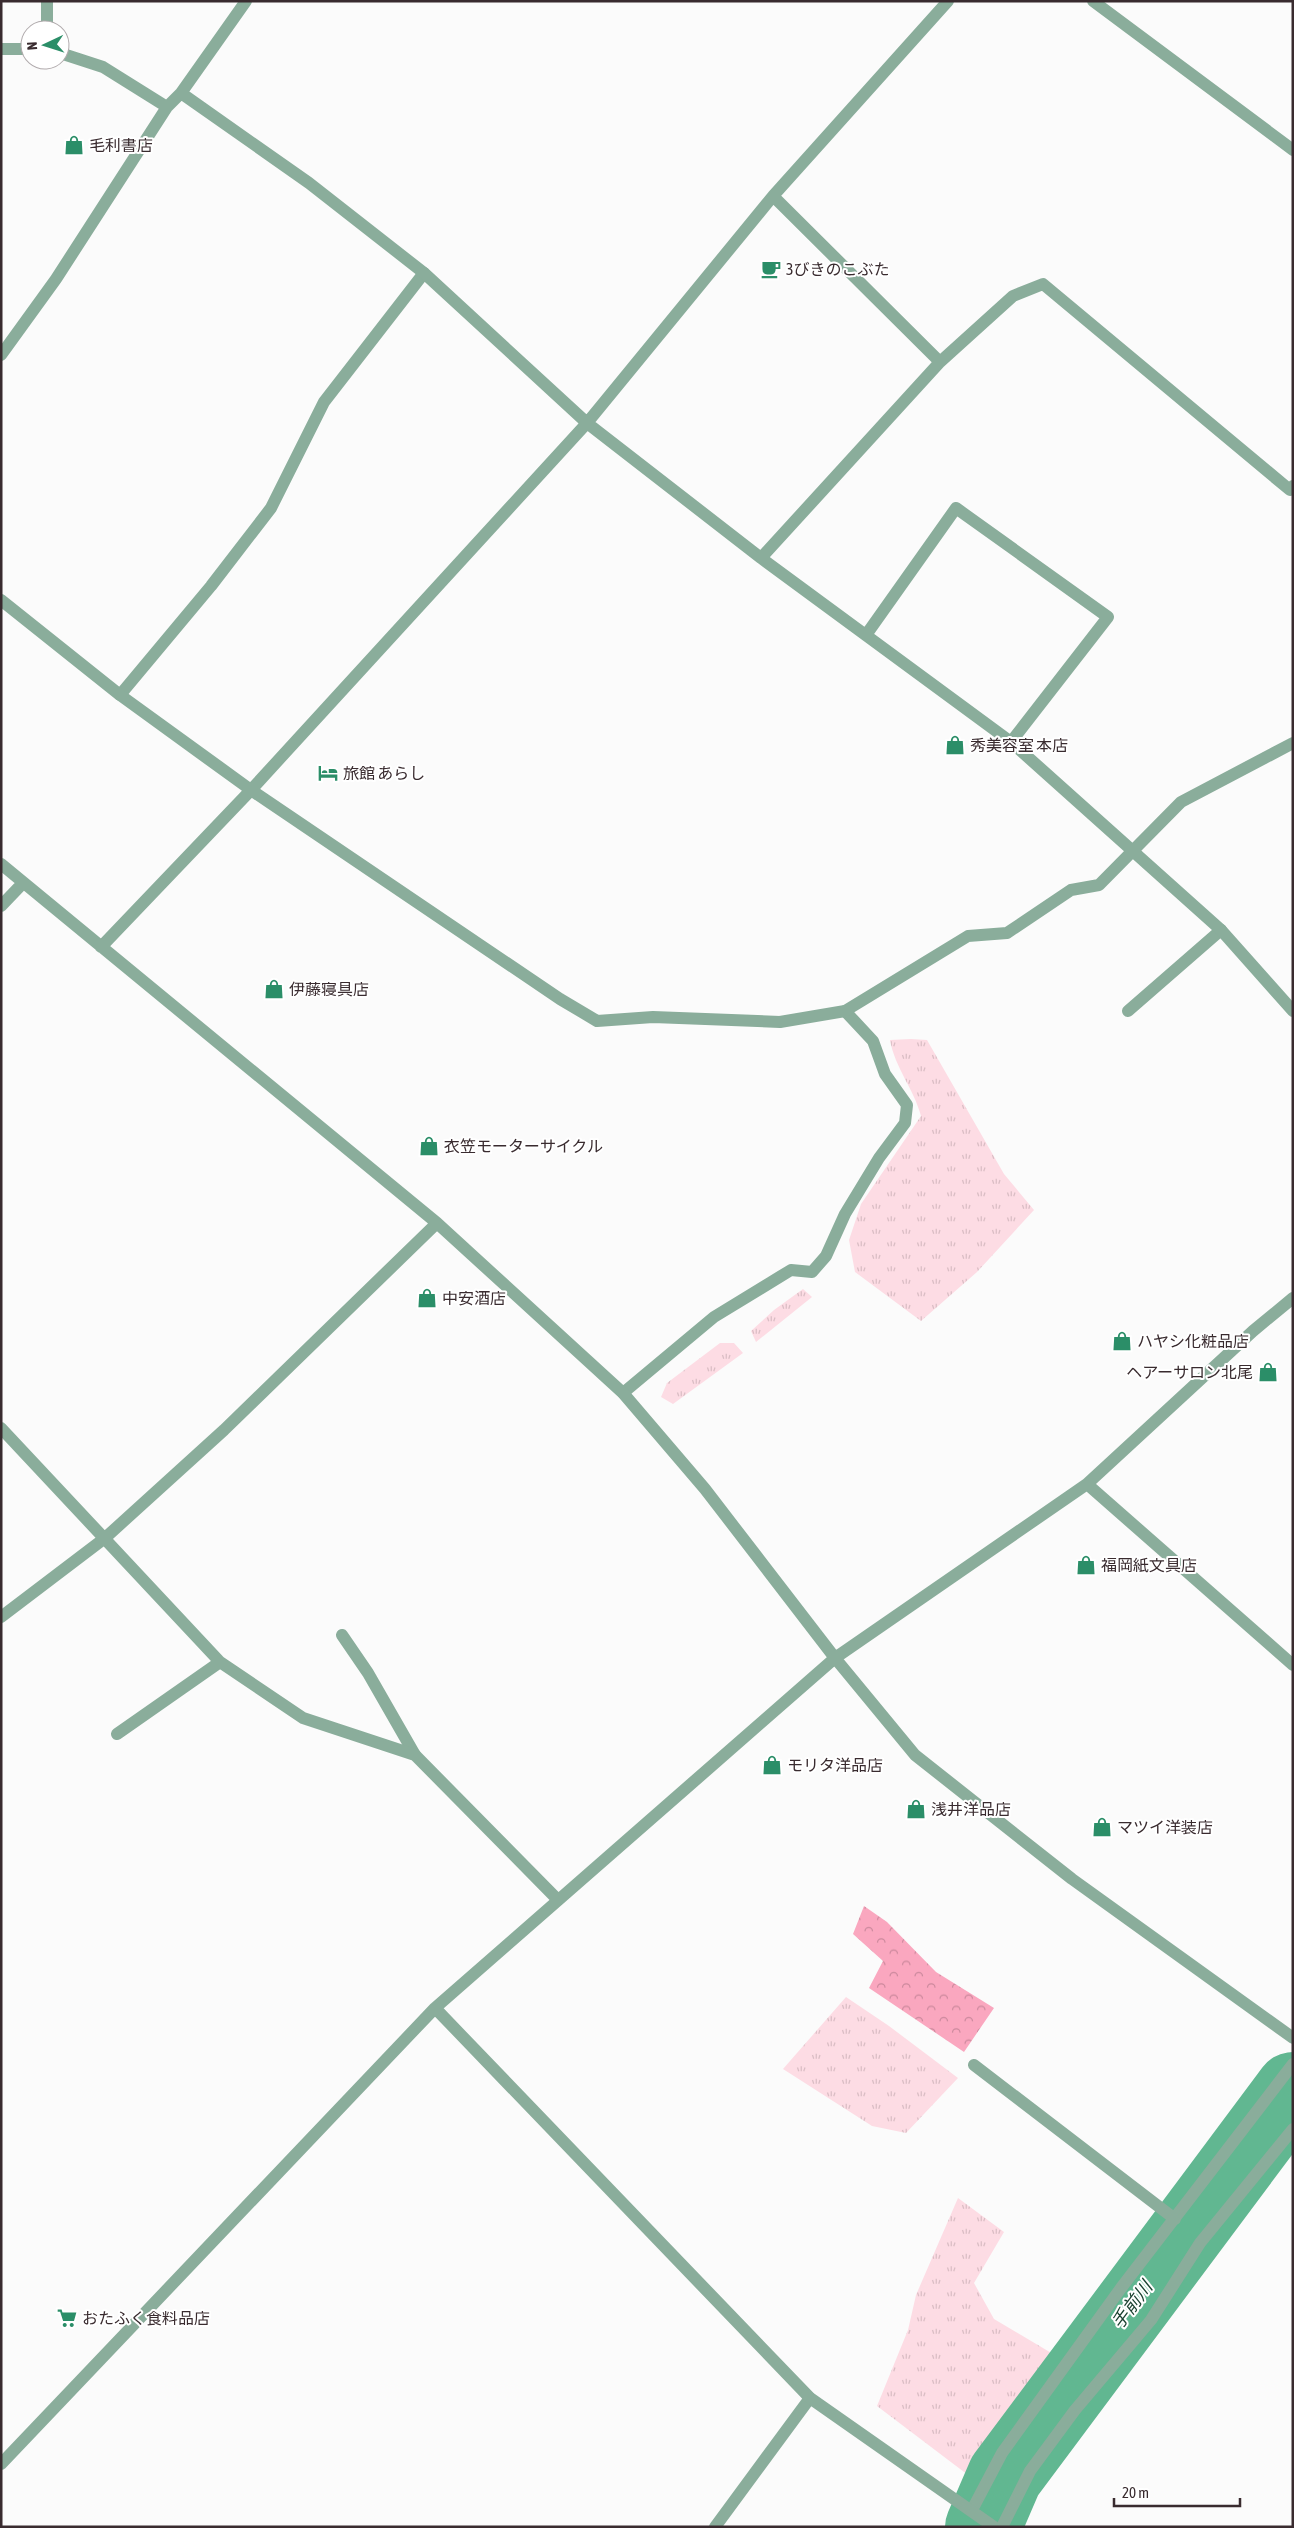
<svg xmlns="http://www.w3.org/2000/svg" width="1294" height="2528" font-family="'Asap Condensed','Noto Sans JP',sans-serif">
<defs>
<pattern id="grass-tufts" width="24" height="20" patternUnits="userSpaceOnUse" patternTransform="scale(1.25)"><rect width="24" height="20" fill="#fddce4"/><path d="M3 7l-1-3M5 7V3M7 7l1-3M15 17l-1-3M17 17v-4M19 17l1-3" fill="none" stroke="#dabdc4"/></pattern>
<pattern id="forest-crowns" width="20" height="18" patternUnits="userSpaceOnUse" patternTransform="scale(1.25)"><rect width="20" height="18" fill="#faa7bf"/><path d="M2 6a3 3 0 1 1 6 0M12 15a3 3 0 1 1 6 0" fill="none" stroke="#cb889c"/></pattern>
</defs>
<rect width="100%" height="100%" fill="#fbfbfb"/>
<path fill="url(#grass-tufts)" d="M911 1039 927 1040 1004 1174 1034 1210 977 1272 921 1321 855 1272 849 1240 861 1204 921 1116C914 1089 895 1068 890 1040Z
M803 1289 812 1297 756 1342 751 1331 774 1310Z
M720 1343H734L743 1353 673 1404 661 1397 667 1383Z
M846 1997 889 2026 958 2078 906 2133 872 2126 783 2069Z
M958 2198 1004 2232 974 2283 994 2319 1053 2354 987 2445 968 2475 877 2406 908 2330 916 2295Z"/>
<path fill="url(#forest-crowns)" d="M864 1906 887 1922 936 1972 994 2008 964 2052 869 1988 883 1961 853 1934Z"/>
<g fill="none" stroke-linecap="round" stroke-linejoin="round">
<path stroke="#61b791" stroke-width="76" d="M983 2527 1005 2476 1293 2090"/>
<path stroke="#8aad9b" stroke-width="12" d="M120 695 211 586 271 508 324 402 424 273
M1128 1011 1221 930
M623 1393 714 1317 791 1270 812 1272 826 1256 845 1214 879 1158 905 1123 907 1105 885 1074 873 1041 845 1011
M342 1635 368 1673 415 1755
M974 2065 1175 2219
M972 2510 1002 2453 1121 2288 1293 2064
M715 2527 810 2398
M1002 2527 1030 2471 1075 2410 1151 2320 1200 2243 1293 2129"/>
<path stroke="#8aad9b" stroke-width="12" d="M47 1V30
M1 49H30
M60 53 103 67 167 107
M181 93 309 183 424 273 587 423 761 558 1011 742 1221 930 1293 1011
M773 196 940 362
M1 355 56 279 167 107 181 93 246 1
M761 558 940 362 1013 296 1043 284 1290 490 1293 486
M1 600 120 695 251 790 560 999 597 1021 653 1017 780 1022 845 1011 968 936 1007 933 1071 890 1099 885 1181 802 1293 743
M866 635 956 508 1108 617 1011 742
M1 864 437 1223 623 1393 705 1489 835 1658 915 1755 1072 1879 1293 2038
M1 906 23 883
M101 947 251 790 587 423 773 196 948 1
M1 1428 220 1662 303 1718 415 1755 558 1900
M1087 1484 1293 1665
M1 1617 105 1538 224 1430 437 1223
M117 1734 220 1662
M435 2008 810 2398 994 2527
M1 2464 435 2008 835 1658 1087 1484 1253 1331 1293 1298"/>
<path stroke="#8aad9b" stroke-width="12" d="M1093 1 1293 150"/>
</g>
<defs>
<symbol id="shop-bare" viewBox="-9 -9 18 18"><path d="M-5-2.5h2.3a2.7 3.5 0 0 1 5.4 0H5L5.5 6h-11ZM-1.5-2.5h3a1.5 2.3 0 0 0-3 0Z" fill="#2b8e68" stroke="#fff" stroke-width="2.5" paint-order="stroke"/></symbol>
<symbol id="cafe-bare" viewBox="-9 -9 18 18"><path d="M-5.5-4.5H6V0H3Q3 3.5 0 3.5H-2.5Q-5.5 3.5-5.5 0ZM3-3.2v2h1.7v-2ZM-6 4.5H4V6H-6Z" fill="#2b8e68" stroke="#fff" stroke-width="2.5" paint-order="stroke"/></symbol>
<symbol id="hotel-bare" viewBox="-9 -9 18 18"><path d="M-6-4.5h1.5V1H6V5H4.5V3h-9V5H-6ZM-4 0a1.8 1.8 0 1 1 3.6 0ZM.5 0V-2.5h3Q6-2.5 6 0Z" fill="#2b8e68" stroke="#fff" stroke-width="2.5" paint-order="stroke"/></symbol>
<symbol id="supermarket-bare" viewBox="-9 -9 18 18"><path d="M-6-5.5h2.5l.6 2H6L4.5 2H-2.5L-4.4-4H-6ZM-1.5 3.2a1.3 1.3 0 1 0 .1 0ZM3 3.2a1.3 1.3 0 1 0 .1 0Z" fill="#2b8e68" stroke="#fff" stroke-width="2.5" paint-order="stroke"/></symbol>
</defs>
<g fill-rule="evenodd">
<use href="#shop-bare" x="60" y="131" width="28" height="28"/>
<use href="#cafe-bare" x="757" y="255" width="28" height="28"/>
<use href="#shop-bare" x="941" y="731" width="28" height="28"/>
<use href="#hotel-bare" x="314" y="759" width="28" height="28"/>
<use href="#shop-bare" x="260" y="975" width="28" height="28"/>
<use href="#shop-bare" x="415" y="1132" width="28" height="28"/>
<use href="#shop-bare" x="413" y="1284" width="28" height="28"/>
<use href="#shop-bare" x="1108" y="1327" width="28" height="28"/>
<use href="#shop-bare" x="1254" y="1358" width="28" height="28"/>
<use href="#shop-bare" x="1072" y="1551" width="28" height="28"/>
<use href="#shop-bare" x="758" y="1751" width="28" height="28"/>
<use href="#shop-bare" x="902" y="1795" width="28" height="28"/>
<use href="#shop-bare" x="1088" y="1813" width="28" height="28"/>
<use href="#supermarket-bare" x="53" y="2304" width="28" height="28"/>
</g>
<g text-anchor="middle" stroke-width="4" stroke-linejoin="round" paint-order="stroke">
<g font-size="16" fill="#392b2f" stroke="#fff" text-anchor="start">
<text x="89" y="151">毛利書店</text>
<text x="786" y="275">3びきのこぶた</text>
<text x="970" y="751">秀美容室 本店</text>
<text x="343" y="779">旅館 あらし</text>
<text x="289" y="995">伊藤寝具店</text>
<text x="444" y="1152">衣笠モーターサイクル</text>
<text x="442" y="1304">中安酒店</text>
<text x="1137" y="1347">ハヤシ化粧品店</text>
<text x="1253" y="1378" text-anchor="end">ヘアーサロン北尾</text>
<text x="1101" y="1571">福岡紙文具店</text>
<text x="787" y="1771">モリタ洋品店</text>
<text x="931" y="1815">浅井洋品店</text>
<text x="1117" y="1833">マツイ洋装店</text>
<text x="82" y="2324">おたふく食料品店</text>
</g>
<g font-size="18" font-style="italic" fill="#1b4231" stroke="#fff">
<text transform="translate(1132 2305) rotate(-53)" y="6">手前川</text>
</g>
</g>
<rect width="1294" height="2528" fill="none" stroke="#392b2f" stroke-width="5"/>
<g transform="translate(45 45) rotate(266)"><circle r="24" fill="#ffffff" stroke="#b0aaac"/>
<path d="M0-4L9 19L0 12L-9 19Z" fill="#2b8e68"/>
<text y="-8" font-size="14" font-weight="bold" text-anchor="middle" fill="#392b2f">N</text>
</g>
<path d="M1114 2498v8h126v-8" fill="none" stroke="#392b2f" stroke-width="2.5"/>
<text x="1122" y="2498" font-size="15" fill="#392b2f" stroke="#ffffff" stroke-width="4" paint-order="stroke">20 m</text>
</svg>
